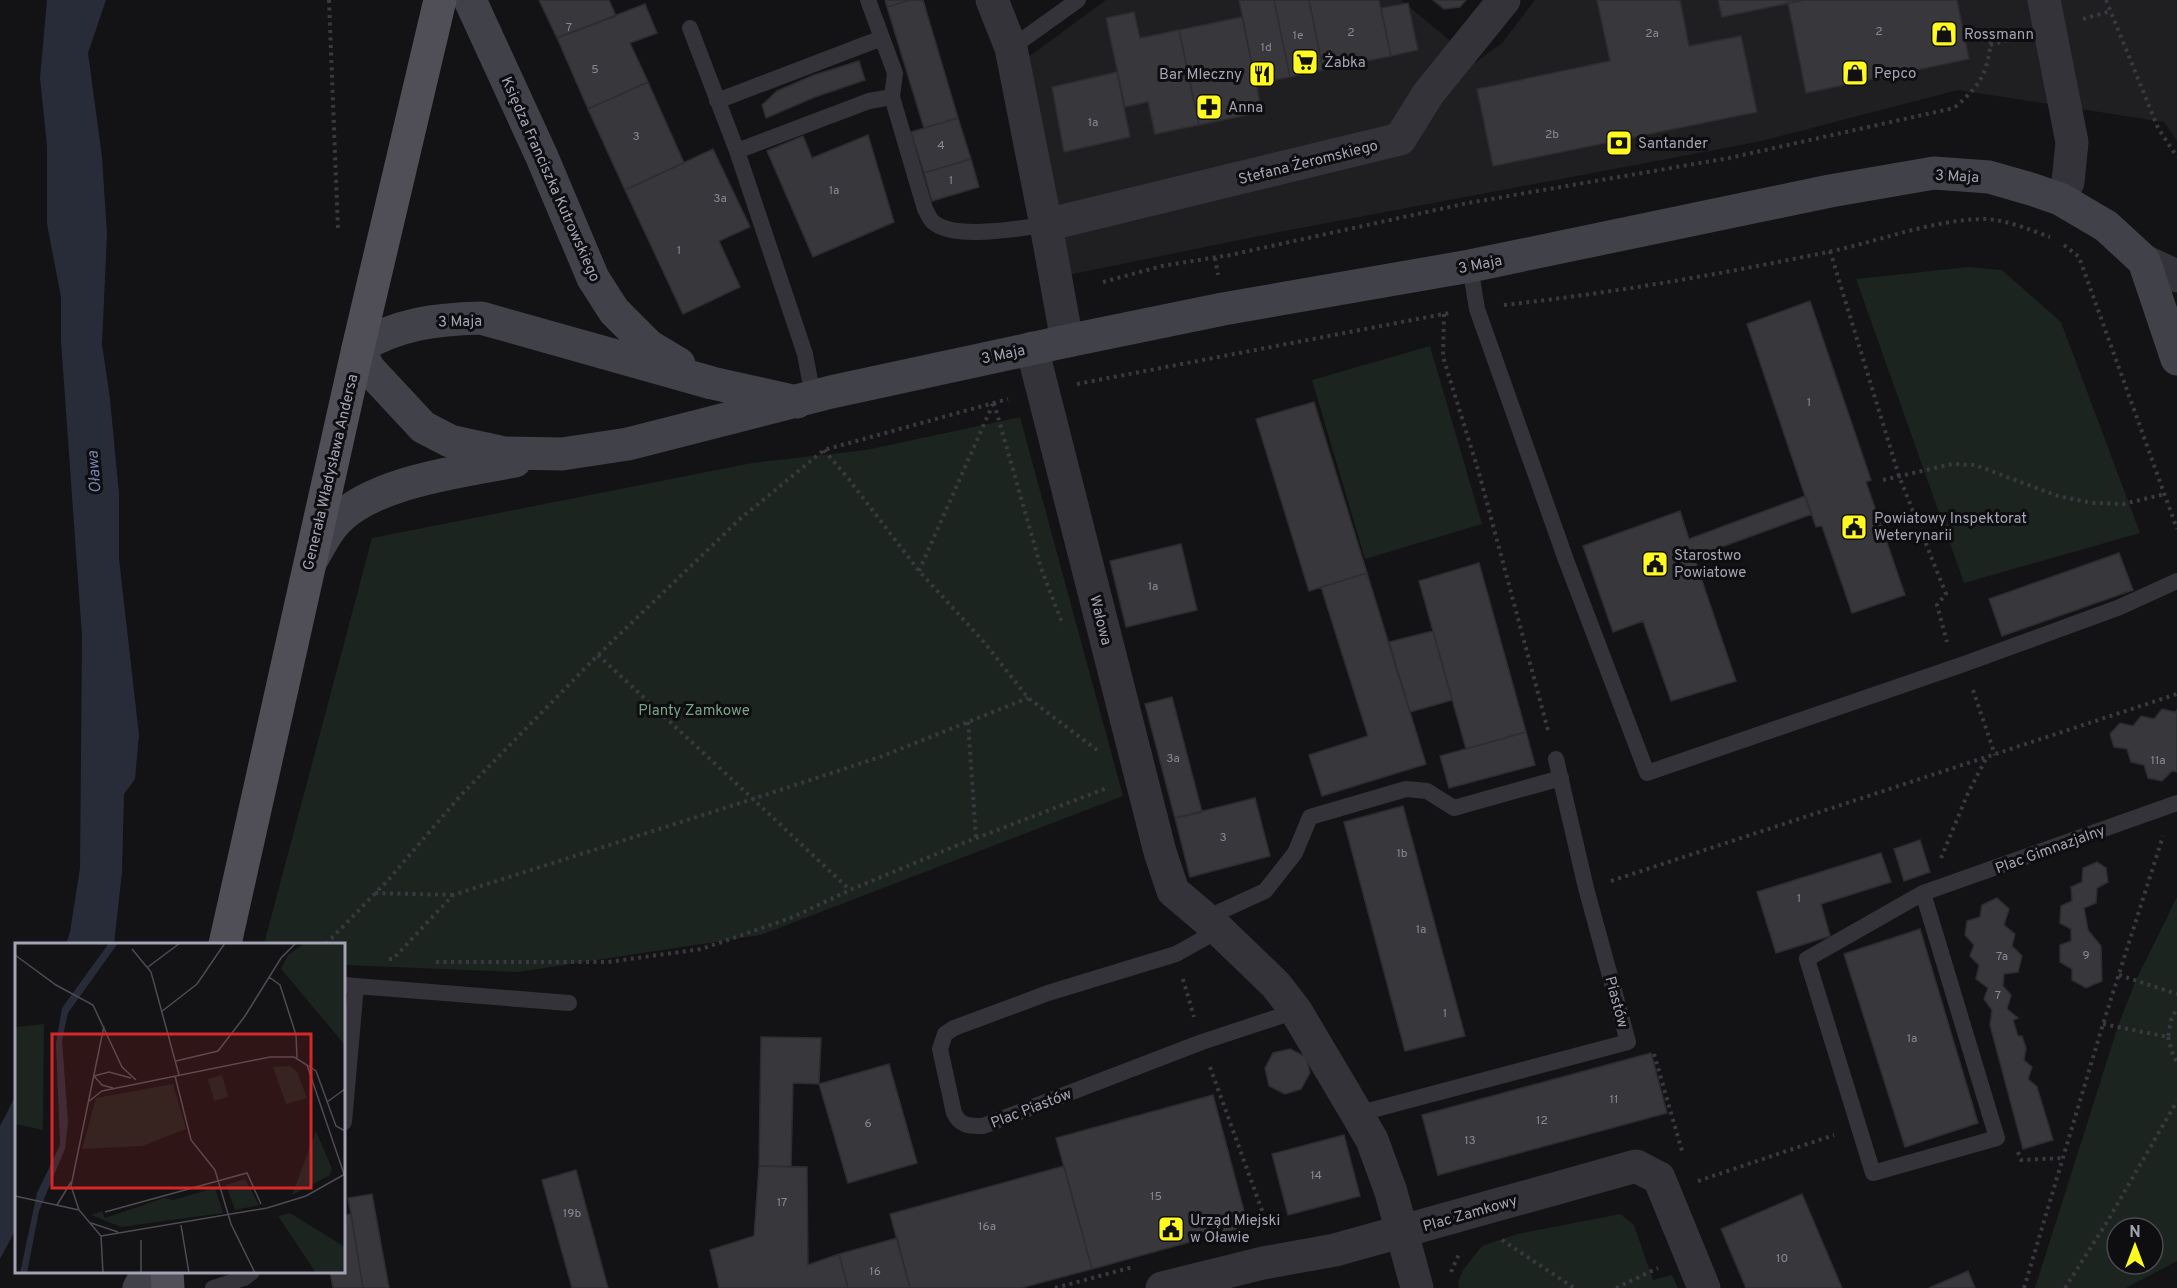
<svg xmlns="http://www.w3.org/2000/svg" width="2177" height="1288" font-family="Overpass,sans-serif">
<rect width="100%" height="100%" fill="#131214"/>
<path fill="#1f1e21" d="M1106 0H1401L1476 62 1502 43 1535 0H2177V141L2164 122 1958 90 1762 141 1264 235 1063 276 1027 58Z"/>
<path fill="#1c241f" fill-rule="evenodd" d="M1968 267 2002 270 2061 322 2140 533 1964 583 1856 279Z
M1430 346 1482 524 1365 559 1312 380Z
M1020 417 1123 796 761 935 518 972 344 965V944H264L372 538 752 463 866 450Z
M2177 897V1261L2126 1288H2035L2118 1026 2136 980ZM2117 1228H2153V1264H2117Z
M1620 1214 1634 1225 1653 1280 1672 1275 1678 1288H1459L1458 1282 1463 1270 1482 1246 1517 1234Z"/>
<path fill="#282c38" d="M47 0H106L88 53 102 157 107 234 102 344 110 399 119 494V559L139 735 135 779 124 794 122 872 114 944H66L70 932 80 868 82 636 61 341V297L47 224V146L40 78Z
M16 1095V1229L0 1259V1126Z"/>
<path fill="#38373c" stroke="#2d2c30" stroke-width="1.5" d="M539 0H609L616 16 557 38Z
M885 0H910L887 7Z
M910 0H923L958 118 924 128 887 7Z
M1239 0H1274L1290 77 1256 84Z
M1274 0H1309L1323 70 1290 77Z
M1309 0H1379L1391 56 1323 70Z
M1433 0H1466L1460 7 1444 9Z
M1597 0H1680L1689 46 1741 36 1757 112 1493 166 1477 89 1610 61Z
M1718 0H1804L1722 17Z
M1804 0H1957L1969 59 1806 93 1788 3Z
M1408 3 1418 50 1391 56 1381 8Z
M645 4 657 33 630 43 648 82 588 109 557 38Z
M1134 12 1140 38 1179 30 1199 125 1155 134 1148 102 1125 107 1106 18Z
M1242 17 1262 112 1199 125 1179 30Z
M859 61 865 80 815 97 766 118 762 105 777 91 814 75Z
M1117 72 1130 137 1064 152 1052 87Z
M648 82 684 163 625 190 588 109Z
M958 118 971 159 924 173 911 132Z
M868 135 894 222 813 257 767 151 803 136 812 158Z
M713 149 750 227 719 241 740 287 683 314 625 190Z
M971 159 979 187 932 201 924 173Z
M1810 301 1871 480 1866 482 1905 595 1852 613 1822 526 1816 527 1805 496 1747 324Z
M1314 402 1367 573 1309 591 1256 419Z
M1805 496 1812 514 1694 557 1736 681 1671 701 1643 621 1613 632 1583 546 1680 511 1689 539Z
M1181 544 1197 610 1126 627 1110 561Z
M2119 553 2133 590 2002 636 1989 599Z
M1479 563 1526 732 1466 749 1419 581Z
M1367 573 1426 764 1322 796 1309 755 1368 736 1321 587Z
M1433 631 1452 700 1410 712 1389 642Z
M1172 697 1202 812 1175 818 1145 704Z
M2162 709 2175 712 2177 710V772L2172 771 2162 781 2148 778 2144 765 2131 762 2127 749 2114 747 2110 734 2120 723 2133 726 2141 716 2154 719Z
M1526 732 1535 765 1449 788 1440 756Z
M1255 798 1270 856 1190 877 1175 818Z
M1403 806 1465 1036 1405 1051 1344 822Z
M1920 840 1930 872 1904 881 1894 849Z
M1881 853 1891 882 1821 904 1830 936 1776 953 1757 892Z
M2097 862 2106 868 2108 882 2097 888 2096 903 2084 908 2088 930 2101 946 2102 981 2086 988 2072 980V969L2060 962V945L2071 941V929L2060 923 2061 906 2072 901 2071 887 2082 882 2083 868Z
M1997 898 2009 909 2004 925 2015 934 2012 946 2022 956 2018 972 2004 974 2003 986 2011 995 2007 1009 2018 1018 2013 1020 2018 1036H2022L2026 1048 2024 1060 2032 1067 2028 1079 2037 1087 2053 1140 2023 1149 1990 1025 1992 1010 1984 999 1988 988 1976 979 1979 965 1970 956 1974 945 1965 935 1967 921 1980 917 1982 905Z
M1920 929 1978 1123 1905 1147 1844 954Z
M761 1037 821 1038 819 1084 793 1083 791 1167 759 1166Z
M1290 1049 1306 1057 1310 1073 1301 1089 1285 1094 1269 1086 1265 1068 1273 1053Z
M1651 1053 1667 1113 1438 1175 1422 1115Z
M889 1064 917 1163 848 1183 819 1084Z
M1213 1095 1248 1226 1092 1269 1056 1138Z
M1344 1135 1360 1196 1288 1215 1272 1154Z
M759 1166 807 1167 808 1265 839 1254 848 1288H719L710 1250 754 1236Z
M1064 1166 1092 1269 1021 1288H910L890 1214Z
M576 1170 608 1288H572L542 1180Z
M372 1194 389 1288H363L351 1214 348 1198Z
M1802 1194 1842 1288H1746L1721 1229Z
M351 1214 363 1288H333L330 1272H344V1215Z
M897 1238 910 1288H848L839 1254Z
M1968 1271 1975 1288H1929Z"/>
<g fill="none" stroke-linecap="round" stroke-linejoin="round">
<path stroke="#393940" stroke-width="4" stroke-dasharray="3 4.5" stroke-linecap="butt" d="M329 0 338 230
M2106 0 2158 128 2177 157
M2083 19 2111 11
M1990 45 2015 38
M2064 245 2079 257 2177 529
M1830 251 1899 476 1946 594 1937 605 1947 642
M1215 258 1218 275
M1103 282 1162 266 1230 255 1468 203 1729 158 1954 108C1986 81 1987 70 1993 29
M1504 305C1613 293 1721 274 1828 252 1880 241 1931 220 1984 219 2004 219 2031 230 2050 237
M1444 314 1443 357 1479 473 1549 734
M1077 384 1449 313
M994 403 1041 568 1063 625
M824 450 847 477 919 571 984 642 1028 698 1097 750
M1883 480 1952 464 1975 465 2058 496 2092 503 2123 504 2165 494
M919 571 993 404
M598 655 753 799 883 756 1028 698
M1973 690 1995 755
M968 722 976 837
M1941 858 1968 793 1987 757
M1611 881 2177 694
M375 893 453 895
M326 944 389 879 461 795 598 655 741 518 824 450 1008 399
M389 959H393L453 895 753 799 850 890
M436 962H608L702 949 793 917 850 890 953 847 1107 788
M2119 975 2177 994
M1183 979 1194 1017
M2103 1024 2168 1037 2171 1020 2177 1008
M2168 1037 2173 1055 2177 1062
M1654 1054 1682 1151
M1210 1067 1268 1227
M2018 1152 2021 1160 2063 1158
M1698 1181 1834 1135
M1502 1240 1574 1288
M1451 1272 1459 1254
M1055 1288 1133 1267
M1616 1288 1658 1268
M2024 1288 2103 1024 2163 836
M2065 1288 2107 1222 2177 1101"/>
<path stroke="#343339" stroke-width="16" d="M690 28 737 151 805 354 813 397
M882 38 895 73 892 97
M1011 48 1078 0
M717 101 882 38 868 0
M737 151 869 101 892 97 925 209C927 212 929 218 932 221 952 241 1020 228 1046 225
M1470 266 1477 309 1566 560 1647 773 1964 664 2120 607 2177 581
M1923 893 1997 1138 1873 1173 1807 959 1923 893 2177 803
M1204 919 1265 891 1295 853 1310 817 1406 789 1427 791 1454 808 1561 778
M1219 930 1176 954 1048 993 954 1028 945 1034 940 1049 954 1113C960 1126 969 1126 983 1126L1202 1042 1296 1011
M344 985 356 986 344 1122
M356 986 569 1003
M1357 1114 1628 1042 1586 888 1556 759
M213 1288 244 1278 252 1272"/>
<path stroke="#343339" stroke-width="33" d="M992 0 1011 48 1046 225 1067 341
M2044 0 2072 142 2068 182 2060 199
M1046 225 1400 139 1428 94 1504 0
M1032 348 1160 852 1173 891 1219 930 1276 985 1296 1011 1357 1114 1372 1140 1391 1192 1417 1288
M1162 1288 1263 1263 1335 1250 1636 1166 1659 1178 1704 1288"/>
<path stroke="#343339" stroke-width="33" d="M2144 261 2177 276"/>
<path stroke="#414149" stroke-width="33" d="M470 0 542 157 593 278 614 311 649 346 679 364
M797 402 712 383 481 318C436 319 397 324 358 348L369 369 423 427 450 441 505 453 562 454 628 444 831 392 1067 341 1223 309 1470 266 1830 191 1934 173 1989 177 2034 190 2060 199 2106 226 2144 261 2177 359
M312 559C319 548 325 534 334 524 369 482 463 471 515 461
M139 1288 148 1272"/>
<path stroke="#504f58" stroke-width="33" d="M225 944 358 348 440 0
M167 1272 168 1288"/>
</g>
<defs>
<symbol id="shop-square" viewBox="-11 -11 22 22"><rect x="-9" y="-9" width="18" height="18" rx="4" fill="#fef921" stroke="#0e0d0f"/><path d="M-5-2.5h2.3a2.7 3.5 0 0 1 5.4 0H5L5.5 6h-11ZM-1.5-2.5h3a1.5 2.3 0 0 0-3 0Z" fill="#111"/></symbol>
<symbol id="supermarket-square" viewBox="-11 -11 22 22"><rect x="-9" y="-9" width="18" height="18" rx="4" fill="#fef921" stroke="#0e0d0f"/><path d="M-6-5.5h2.5l.6 2H6L4.5 2H-2.5L-4.4-4H-6ZM-1.5 3.2a1.3 1.3 0 1 0 .1 0ZM3 3.2a1.3 1.3 0 1 0 .1 0Z" fill="#111"/></symbol>
<symbol id="restaurant-square" viewBox="-11 -11 22 22"><rect x="-9" y="-9" width="18" height="18" rx="4" fill="#fef921" stroke="#0e0d0f"/><path d="M-5-6h1v4h1v-4h1v4h1v-4h1v5L-1.5 .5V6h-2V.5L-5-1ZM5-6V6H3V1.5H1.5Q1.5-4 5-6Z" fill="#111"/></symbol>
<symbol id="pharmacy-square" viewBox="-11 -11 22 22"><rect x="-9" y="-9" width="18" height="18" rx="4" fill="#fef921" stroke="#0e0d0f"/><path d="M-2-6h4v4h4v4h-4v4h-4v-4h-4v-4h4Z" fill="#111"/></symbol>
<symbol id="bank-square" viewBox="-11 -11 22 22"><rect x="-9" y="-9" width="18" height="18" rx="4" fill="#fef921" stroke="#0e0d0f"/><path d="M-6-4H6V4H-6ZM0-2.3a2.3 2.3 0 1 0 0 4.6a2.3 2.3 0 1 0 0-4.6Z" fill="#111"/></symbol>
<symbol id="civic-square" viewBox="-11 -11 22 22"><rect x="-9" y="-9" width="18" height="18" rx="4" fill="#fef921" stroke="#0e0d0f"/><path d="M-.6-6.5H3V-4.5H.6V-3L4-1V1h2V6H-6V1h2V-1L-.6-3ZM-1.2 2.5V6h2.4V2.5Z" fill="#111"/></symbol>
</defs>
<g fill-rule="evenodd">
<use href="#shop-square" x="1929" y="19" width="30" height="30"/>
<use href="#supermarket-square" x="1290" y="47" width="30" height="30"/>
<use href="#shop-square" x="1840" y="58" width="30" height="30"/>
<use href="#restaurant-square" x="1247" y="59" width="30" height="30"/>
<use href="#pharmacy-square" x="1194" y="92" width="30" height="30"/>
<use href="#bank-square" x="1604" y="128" width="30" height="30"/>
<use href="#civic-square" x="1839" y="512" width="30" height="30"/>
<use href="#civic-square" x="1640" y="549" width="30" height="30"/>
<use href="#civic-square" x="1156" y="1214" width="30" height="30"/>
</g>
<g text-anchor="middle" stroke-width="6" stroke-linejoin="round" paint-order="stroke">
<g font-size="12" fill="#888897">
<text x="569" y="31">7</text>
<text x="1879" y="35">2</text>
<text x="1351" y="36">2</text>
<text x="1652" y="37">2a</text>
<text x="1298" y="39">1e</text>
<text x="1266" y="51">1d</text>
<text x="595" y="73">5</text>
<text x="1093" y="126">1a</text>
<text x="1552" y="138">2b</text>
<text x="636" y="140">3</text>
<text x="941" y="149">4</text>
<text x="951" y="184">1</text>
<text x="834" y="194">1a</text>
<text x="720" y="202">3a</text>
<text x="679" y="254">1</text>
<text x="1809" y="406">1</text>
<text x="1153" y="590">1a</text>
<text x="1173" y="762">3a</text>
<text x="2158" y="764">11a</text>
<text x="1223" y="841">3</text>
<text x="1402" y="857">1b</text>
<text x="1799" y="902">1</text>
<text x="1421" y="933">1a</text>
<text x="2086" y="959">9</text>
<text x="2002" y="960">7a</text>
<text x="1998" y="999">7</text>
<text x="1445" y="1017">1</text>
<text x="1912" y="1042">1a</text>
<text x="1614" y="1103">11</text>
<text x="1542" y="1124">12</text>
<text x="868" y="1127">6</text>
<text x="1470" y="1144">13</text>
<text x="1316" y="1179">14</text>
<text x="1156" y="1200">15</text>
<text x="782" y="1206">17</text>
<text x="572" y="1217">19b</text>
<text x="987" y="1230">16a</text>
<text x="1782" y="1262">10</text>
<text x="875" y="1275">16</text>
</g>
<g font-size="15" fill="#a3a3b5" stroke="#0e0d0f" text-anchor="start">
<text x="1964" y="39">Rossmann</text>
<text x="1324" y="67">Żabka</text>
<text x="1874" y="78">Pepco</text>
<text x="1242" y="79" text-anchor="end">Bar Mleczny</text>
<text x="1228" y="112">Anna</text>
<text x="1638" y="148">Santander</text>
<text x="1874" y="523">Powiatowy Inspektorat<tspan x="1874" dy="17">Weterynarii</tspan></text>
<text x="1674" y="560">Starostwo<tspan x="1674" dy="17">Powiatowe</tspan></text>
<text x="1190" y="1225">Urząd Miejski<tspan x="1190" dy="17">w Oławie</tspan></text>
</g>
<g font-size="15" fill="#a3a3b5" stroke="#0e0d0f">
<text transform="translate(1308 162) rotate(-14)" y="5">Stefana Żeromskiego</text>
<text transform="translate(1957 176) rotate(3)" y="5">3 Maja</text>
<text transform="translate(551 179) rotate(66)" y="5">Księdza Franciszka Kutrowskiego</text>
<text transform="translate(1480 264) rotate(-11)" y="5">3 Maja</text>
<text transform="translate(460 321) rotate(-1)" y="5">3 Maja</text>
<text transform="translate(1003 354) rotate(-12)" y="5">3 Maja</text>
<text transform="translate(330 472) rotate(-77)" y="5">Generała Władysława Andersa</text>
<text transform="translate(1101 620) rotate(76)" y="5">Wałowa</text>
<text transform="translate(2050 849) rotate(-20)" y="5">Plac Gimnazjalny</text>
<text transform="translate(1617 1002) rotate(75)" y="5">Piastów</text>
<text transform="translate(1031 1108) rotate(-21)" y="5">Plac Piastów</text>
<text transform="translate(1470 1213) rotate(-16)" y="5">Plac Zamkowy</text>
</g>
<g font-size="15" fill="#78a288" stroke="#0e0d0f">
<text x="694" y="715">Planty Zamkowe</text>
</g>
<g font-size="16" font-style="italic" fill="#7784b3" stroke="#0e0d0f">
<text transform="translate(93 472) rotate(-94)" y="6">Oława</text>
</g>
</g>
<g transform="translate(15 943)">
<rect width="330" height="330" fill="#131214"/>
<path d="M290 0H330V102L266 26 273 12ZM29 81 28 187 0 181V84ZM275 123 282 129 292 155 271 161 258 124ZM207 132 213 154 199 158 193 136ZM158 141 171 186 127 203 67 206 81 155ZM301 188 317 226 315 232 277 252ZM230 236 244 262 220 267 211 242ZM200 245 208 270 106 284 76 272 87 268 90 275 149 255 158 257ZM275 270 330 304V330H301L263 273Z" fill="#1c241f"/>
<path d="M94 0H103L53 70 47 97 53 179 50 206 24 268 12 330H5L22 250 45 202 41 100 47 65Z" fill="#282c38"/>
<path fill="none" stroke="#4d4c54" stroke-width="1.5" d="M117 6 136 29 164 132M0 12 41 42 78 62 107 124 121 137M133 24 165 0M254 34 265 42 281 92 282 115M146 69 182 41 210 0M161 118 203 108 230 73 266 15 281 0M292 122 301 128 321 183 330 188M79 133 94 129 116 135M79 133 87 142 98 145M160 133 176 197 200 227 216 281 240 330M73 159 87 148 255 114H279L292 122 330 234M312 159 330 146M0 253 64 267M42 262 56 239M90 269 232 230 246 261M76 280 103 289M166 282 174 330M86 293 252 265 291 253 330 231M88 330 86 293 64 267 56 243 89 83M126 330V297"/>
<path fill="#d62828" fill-opacity="0.15" stroke="#d62828" stroke-width="3" d="M37 91H296V245H37Z"/>
<rect width="330" height="330" fill="none" stroke="#a3a3b5" stroke-width="3"/>
</g>
<g transform="translate(2135 1246)"><circle r="28" fill="#0e0d0f" stroke="#4a4951" stroke-width="1.5"/>
<path d="M0-4.5L10 22L0 15L-10 22Z" fill="#fef921"/>
<text y="-9" font-size="16" font-weight="bold" text-anchor="middle" fill="#a3a3b5">N</text>
</g>
</svg>
